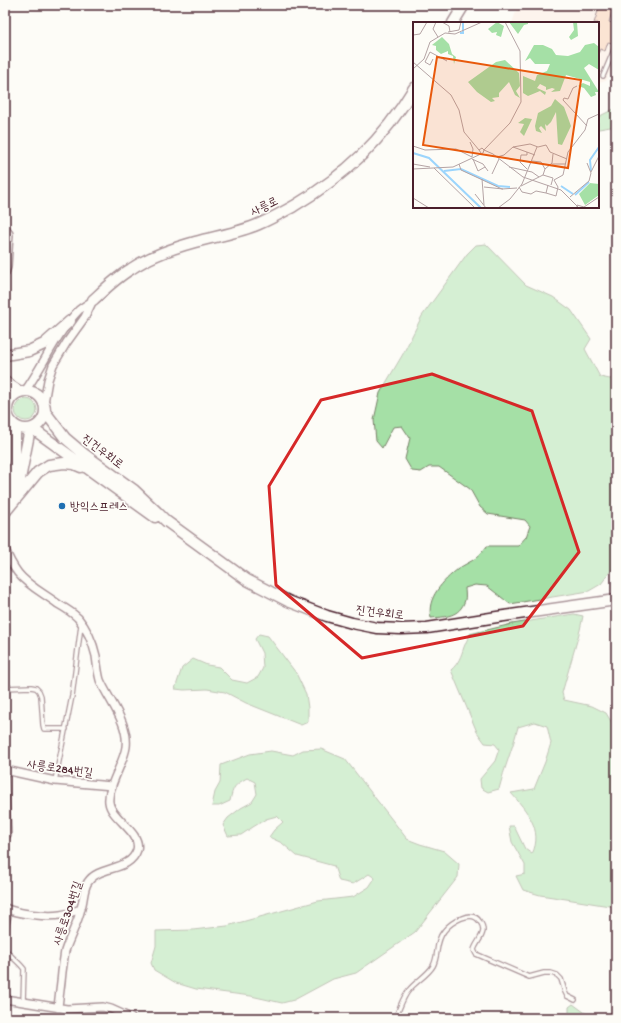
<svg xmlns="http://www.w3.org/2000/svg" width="621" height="1023" font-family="'Gochi Hand','Poor Story',sans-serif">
<rect width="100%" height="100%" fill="#fdfcf7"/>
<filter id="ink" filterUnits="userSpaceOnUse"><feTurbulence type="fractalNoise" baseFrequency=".025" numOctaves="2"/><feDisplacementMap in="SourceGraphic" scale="8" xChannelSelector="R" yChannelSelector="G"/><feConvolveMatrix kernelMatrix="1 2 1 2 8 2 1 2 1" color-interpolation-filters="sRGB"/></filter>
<g filter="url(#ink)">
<path fill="#fcecdf" d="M518 5H616V61L606 81 598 83V23H512Z"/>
<path fill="#a5e0a6" stroke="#788068" d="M616 108V126L599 129H598V119L600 116Z
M486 244 526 285 553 297 571 310 591 339 585 349 600 377 610 379 616 378V564L601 584 589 591 510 604 487 586 475 585 465 588C465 591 466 597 465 600 460 617 445 617 431 618 426 598 443 581 458 569 463 565 471 562 476 558 480 555 484 550 487 546H518L526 537 530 526 525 520 488 514 480 507 470 489 439 467H429L421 472 412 471 405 459 410 438 402 426 393 427 382 448 376 441 374 420 380 393 403 354 422 316 467 254 476 245Z
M15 410a11 11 0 1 1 22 0a11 11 0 1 1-22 0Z
M574 614 583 616 580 630 562 693 564 700 592 706 606 713 616 730V907L566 899 540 895 523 890 516 876 525 874V865L512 842 509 826H514L525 849 532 854C544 830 526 810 511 793L534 789 545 762 551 743 547 726 535 722 518 727C513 748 504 768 499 789L488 792 481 788 480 779 495 761 499 749 495 744 485 743 477 732 451 670C459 663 461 656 464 647 466 642 468 638 470 634L512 624Z
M259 634 268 636 296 673 306 694 308 708V722L301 725 246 703 225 692 207 689 184 690 175 689 182 668 193 659 207 665 219 667 232 680 247 683 258 677 263 668 262 653 255 639Z
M321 749 345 759 407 839 420 844 444 851 459 864 458 877 415 932 356 973 333 979 294 1000 282 1003 251 996 196 989 176 983 154 970 151 963 156 946V931L193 930 227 926 318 901 353 897 369 887 375 878 369 874 353 884 339 881 334 866 297 856 282 843 269 837 274 830 283 822 277 816 266 819 253 827 241 835 228 836 223 825 228 818 241 808 252 802 257 794 255 782 247 778C234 785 233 787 230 801L219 806H212L215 792 220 783 221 765 250 754 271 751 293 755 303 750Z
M573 1004 592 1018H569V1007Z"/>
<path fill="#f8c8a7" stroke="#4a1f2b" d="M600 5H614L609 22 616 24V31L612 43 608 42 605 51 600 49 598 54V23H594Z"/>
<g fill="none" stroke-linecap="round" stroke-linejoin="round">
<defs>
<path id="lane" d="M603 76 616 45
M5 688 31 687 36 688 39 691 41 696 43 725 44 729H66
M55 781 72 696 81 625
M5 840 9 835 6 771
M5 933 10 911
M5 949C10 956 20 963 24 969L23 1002
M395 1018C400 1009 402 998 409 990 415 982 428 975 433 966 439 955 435 942 444 931 450 923 472 908 480 922 482 924 483 928 483 931 482 938 476 943 474 950L476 954 529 977 544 973H551L557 975 561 979 565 992 567 996 575 1000"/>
<path id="street" d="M5 227 9 234 7 267 5 273
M25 391C43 366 57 332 79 310 83 307 88 304 92 301
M44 403 48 380 53 365 67 342 85 317 93 300
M5 549C8 557 12 565 18 573 28 586 45 594 58 604 65 608 72 612 78 618 87 629 93 643 96 656 97 664 98 673 100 680 109 701 129 723 126 747 124 763 107 787 109 802 111 819 142 832 137 850 130 872 99 865 88 882 83 889 84 900 81 908 78 923 70 936 65 951 64 957 63 965 62 972 61 984 59 996 58 1008
M5 770 55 781 112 786
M5 908C17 914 47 917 60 915 68 914 75 911 81 909
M5 999 67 1009 103 1007 111 1009 131 1018"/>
<path id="secondary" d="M453 23 464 5
M93 300C105 289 117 277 131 269 150 256 173 248 195 242 216 236 239 233 259 224 271 219 283 212 294 206 346 175 383 140 414 88
M5 355 29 351 44 344 70 321
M5 382 20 392
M7 410a19 19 0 1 1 38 0a19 19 0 1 1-38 0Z
M46 413 65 438 84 454 134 490 157 512 166 521 247 580 288 601 327 616 352 623 377 628 401 629 427 628 497 617 616 600
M33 429 155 517
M15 495 20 479 30 429
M5 498 12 482 15 460V427
M5 512 38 472 49 465 64 463 74 464 81 467"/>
</defs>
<use href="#lane" stroke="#4a1f2b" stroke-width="6"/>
<use href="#street" stroke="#4a1f2b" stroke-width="10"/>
<use href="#secondary" stroke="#4a1f2b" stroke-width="13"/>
<use href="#lane" stroke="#fdfcf7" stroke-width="3.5"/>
<use href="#street" stroke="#fdfcf7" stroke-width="7"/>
<use href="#secondary" stroke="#fdfcf7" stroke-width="10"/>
</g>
</g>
<path d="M0 0H621V1023H0ZM432 374 532 411 579 552 523 626 362 658 276 585 269 486 321 400Z" fill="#fdfcf7" fill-opacity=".55" fill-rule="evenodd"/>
<path fill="none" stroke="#d62828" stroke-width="3" stroke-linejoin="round" d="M432 374 532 411 579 552 523 626 362 658 276 585 269 486 321 400Z"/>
<circle fill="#1f6fb2" stroke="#fdfcf7" stroke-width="1.5" cx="62" cy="506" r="4"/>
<g text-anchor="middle" stroke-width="3.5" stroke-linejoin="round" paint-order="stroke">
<g font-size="12" fill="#4a1f2b" stroke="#fdfcf7">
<text transform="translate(264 206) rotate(-26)" y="4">사릉로</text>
<text transform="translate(103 451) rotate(37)" y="4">진건우회로</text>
<text transform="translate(380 612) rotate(7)" y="4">진건우회로</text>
<text transform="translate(60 768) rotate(8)" y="4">사릉로284번길</text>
<text transform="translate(67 913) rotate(-71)" y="4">사릉로304번길</text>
</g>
<g font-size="12" fill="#4a1f2b" stroke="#fdfcf7" text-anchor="start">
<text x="70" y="510">방익스프레스</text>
</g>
</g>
<g transform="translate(413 22)">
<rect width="186" height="186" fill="#fdfcf7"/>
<path d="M84 0 91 4 88 15 83 13 84 10 79 11 75 7ZM96 0H115V2L111 3 105 12ZM160 0H164L165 14 158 18 156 15 161 8ZM29 15 36 22 39 32 43 35 41 42 40 34 35 32V29L28 32 23 28V24L19 23ZM181 21 186 25V48L176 42 171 46 186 70H182L183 73 178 75 171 66 165 64 170 61 177 64V60L153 53 147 69 138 70 142 67 139 66 133 68V65L127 62 124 66 133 70 132 73 127 69 115 74 110 71V54L122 59 124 53 134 49 137 42H122L117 36 112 39 121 23H130L139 27 143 33 155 34 167 30 172 23ZM92 38 106 51 107 64 103 69 107 76 102 73 96 60 86 71V75L79 76 82 79 78 80 64 70 55 60 83 40ZM142 77 151 85 158 104 149 123 145 122 143 90 138 100 134 104 132 102 133 109 128 104 126 106 129 111 123 109 122 104 125 91 138 84ZM112 96 119 97 111 114 107 110 111 102 105 101ZM177 161 186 162V173L172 183 166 172Z" fill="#a5e0a6"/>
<path fill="none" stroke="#9cd5fc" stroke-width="2" d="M47 11H50V0M0 131 16 136 68 186M31 149 48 147 85 164 97 165M178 149 177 138 186 125M148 164 160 172M162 173 176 160"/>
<path fill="none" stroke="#b5a4a5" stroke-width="1" d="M23 0 20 7 25 15M29 0 36 4 37 10M35 10 46 8 48 0M0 13 7 12 14 0M0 40 38 73 46 88 51 110 66 128M12 40 17 30 34 39M12 40 17 43 20 37M0 47 11 37 17 20 32 11 42 12 69 0M164 64 160 66 155 77 151 76 150 78 174 104M57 120 60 127 59 135M0 124 12 128 43 127 59 135M100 125 122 133M71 128 80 132 110 155 148 168 166 186M71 128 97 101 108 80 107 29 92 0M84 135 91 133 100 125 117 122 125 125 133 123 137 130 154 137M59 137 70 142 75 149M60 137 65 149 72 145M119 139 128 140 132 147M0 142 17 145M46 142 48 148 89 167 104 166M139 142H152M96 145 119 150 126 155M21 146 62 186M0 147 40 145 70 131 71 128 69 126 66 128 68 131M114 147 107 140 108 133H114V130M178 150 186 134M79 152 86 137M130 153 140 156 138 163M69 157 71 183M108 164 130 153 132 147 139 141 140 132M71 165 90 167M106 165 109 170 118 172 123 169 133 171 135 163M133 171 143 174 145 165 141 158 150 153 155 130 172 108 175 97 186 92M62 172 73 186M157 175 176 159 178 151 174 141M0 176 16 186M85 186 97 177 109 162 124 125M164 186V183L171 185 186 175"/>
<path fill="#e8590c" fill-opacity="0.15" stroke="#e8590c" stroke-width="2" d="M24 35 168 58 155 146 10 123Z"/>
<rect width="186" height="186" fill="none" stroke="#4a1f2b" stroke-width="2"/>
</g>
<rect width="621" height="1023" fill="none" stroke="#fdfcf7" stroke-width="20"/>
<rect x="10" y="10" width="601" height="1003" fill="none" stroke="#4a1f2b" stroke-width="1.5" filter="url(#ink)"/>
</svg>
